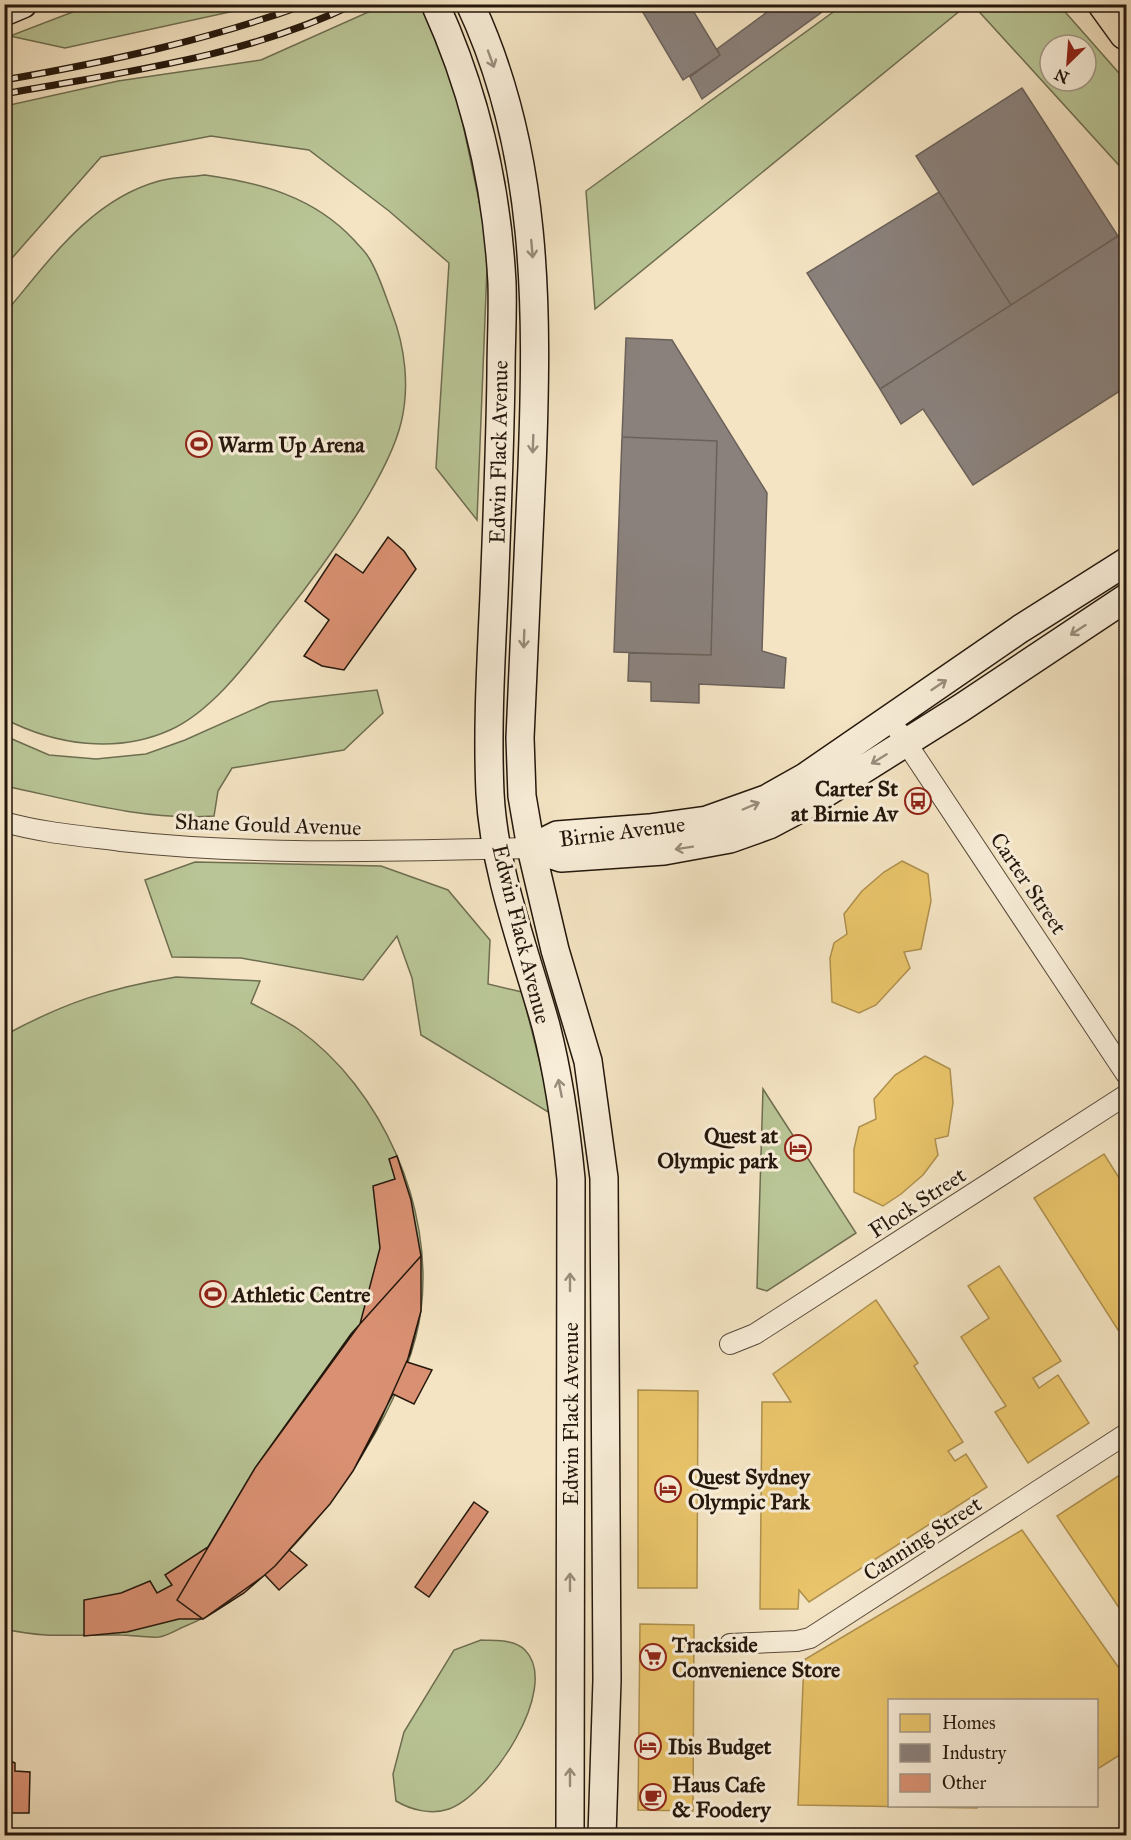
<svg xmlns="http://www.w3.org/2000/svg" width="1131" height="1840" font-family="'IM FELL Great Primer',serif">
<rect width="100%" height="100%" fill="#f4e4c3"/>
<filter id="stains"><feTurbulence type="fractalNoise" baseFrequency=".00333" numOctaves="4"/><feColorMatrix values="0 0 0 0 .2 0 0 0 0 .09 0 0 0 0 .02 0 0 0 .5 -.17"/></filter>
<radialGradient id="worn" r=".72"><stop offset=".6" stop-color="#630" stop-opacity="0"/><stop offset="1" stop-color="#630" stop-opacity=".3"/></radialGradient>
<path fill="#b9c596" stroke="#6e6e51" stroke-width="1.5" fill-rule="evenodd" d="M91 5V4L262 5 65 48 10 36Z
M384 5H423L454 82 488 243 477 520 436 468 449 263 389 211 309 150 211 136 101 157 5 266V106L118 81 261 60Z
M843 5H967L595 309 586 191Z
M973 5H1059L1126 81V173ZM1050 45H1086V81H1050Z
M205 175C262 183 314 197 354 240 359 246 365 251 369 258 379 274 385 295 392 313 405 347 410 387 401 423 387 480 321 569 284 616 254 654 215 710 170 730 117 754 55 745 5 719V313C49 261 90 200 159 181 174 177 190 177 205 175Z
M377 690 383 713 344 750 232 768 218 791 214 816C144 821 72 800 5 786V736L49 755 96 759 146 754 185 740 270 702Z
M195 862 381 866 448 890 490 940 488 984 522 992 553 1115 421 1035 412 978 397 936 363 980 241 958 172 957 145 880Z
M176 977 260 981 251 1003C266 1011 283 1019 298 1029 382 1089 434 1207 421 1310 411 1388 349 1485 297 1542 264 1578 227 1610 181 1628 175 1631 166 1636 159 1637 147 1638 133 1635 120 1635 80 1634 45 1639 5 1629V1035C64 1003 109 988 176 977Z
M763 1089 856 1233 767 1291 757 1288Z
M481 1640C496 1641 514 1639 525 1650 562 1688 489 1795 449 1809 431 1815 411 1810 396 1801L393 1774 404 1732 454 1650Z"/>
<path fill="#e9c46a" stroke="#ae904e" stroke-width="1.5" d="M902 861 928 874 931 901 921 949 904 952 910 968 876 1005 859 1013 832 1002 830 958 834 943 847 934 844 914 862 891 884 872Z
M925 1056 950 1069 953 1103 948 1136 935 1139 938 1155 923 1175 901 1194 883 1206 854 1192V1149L859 1127 876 1119 874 1099 895 1075Z
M1104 1154 1126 1189V1325L1118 1330 1034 1198Z
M999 1266 1061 1361 1033 1378 1039 1388 1058 1375 1089 1423 1028 1463 995 1412 1006 1406 961 1337 989 1318 968 1286Z
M876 1300 918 1363 914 1366 963 1442 948 1451 955 1461 966 1454 987 1487 809 1602 799 1590 798 1609H760L762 1402H791L773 1374Z
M638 1390 698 1391 697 1588H638Z
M1126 1471V1618L1057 1516Z
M1022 1530 1126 1678V1751L1096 1770V1700H890V1806H978L977 1808 798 1805 804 1660Z
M640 1624 694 1625 693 1811 638 1810Z"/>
<path fill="#8a817c" stroke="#6b615a" stroke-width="1.5" d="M638 4H689L720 55 683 80Z
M778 4H833L702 99 690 77 720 55 717 49Z
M1022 88 1118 236 1011 305 916 156Z
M939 192 1011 305 880 389 807 273Z
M1118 236 1126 249V387L973 485 923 409 901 424 880 389Z
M626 338 672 340 767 493 762 651 786 658 784 688 699 684V703L651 701V682L628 681 629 653 711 655 717 441 622 437Z
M622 437 717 441 711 655 614 652Z"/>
<path fill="#da9173" stroke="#24170c" stroke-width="1.5" d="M388 537 404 551 416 569 344 670 322 666 304 656 329 620 305 601 336 554 363 573Z
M397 1156 411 1200 421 1256V1311L407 1362 432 1370 414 1404 393 1394 353 1471 330 1504 289 1550 307 1565 279 1590 265 1575 203 1619H179L127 1632 84 1636V1600L121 1593 150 1581 157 1593 172 1585 165 1575 208 1547 255 1468 360 1324 380 1248 373 1186 395 1179 389 1159Z
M421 1256V1311L410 1354 376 1430 353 1471 330 1504 275 1566 244 1593 203 1619 177 1600 255 1468 351 1334Z
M474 1502 488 1512 429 1597 415 1587Z
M4 1758 15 1763V1771L30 1772 29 1813H4Z"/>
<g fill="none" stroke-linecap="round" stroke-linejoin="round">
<defs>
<path id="street" d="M899 732 1126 1074
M4 822C43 833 82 836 121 841 258 856 395 851 531 848
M730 1344 755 1334 1126 1095
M730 1644 797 1641 810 1638 1126 1434"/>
<path id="secondary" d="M435 4C475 92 497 187 502 283 503 313 501 343 501 373 500 447 497 521 494 595 491 661 487 727 490 793 494 871 525 951 546 1026 559 1077 566 1127 571 1179L570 1836
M470 4C539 151 538 309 532 467 528 557 524 648 520 738L522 796 531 848 555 950 588 1061 604 1178 607 1680 602 1836
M4 12 23 4
M531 848 557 835 649 828 707 820 766 799 805 777 1020 629 1126 562
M531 848 561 858 664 851 730 839 769 825 805 806 961 708 1126 598"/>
<path id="highway" d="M1105 4 1126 33"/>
</defs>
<use href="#street" stroke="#584a3a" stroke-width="22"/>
<use href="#secondary" stroke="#24170c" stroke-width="30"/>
<use href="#highway" stroke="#24170c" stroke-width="36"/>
<use href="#street" stroke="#f8edd8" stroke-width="20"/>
<use href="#secondary" stroke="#f8edd8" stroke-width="27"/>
<use href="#highway" stroke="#f4e4c3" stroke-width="33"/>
<defs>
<path id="rail" d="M4 80C108 62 208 40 307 4
M4 94C122 72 246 57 354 4"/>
</defs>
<use href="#rail" stroke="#24170c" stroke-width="7"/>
<use href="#rail" stroke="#f8edd8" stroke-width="4.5" stroke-dasharray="14" stroke-linecap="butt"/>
</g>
<defs><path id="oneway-shaft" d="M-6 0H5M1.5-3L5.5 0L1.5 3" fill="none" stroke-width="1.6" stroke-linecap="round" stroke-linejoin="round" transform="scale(1.5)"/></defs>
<g stroke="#998d7c">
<use href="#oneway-shaft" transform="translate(491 59) rotate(70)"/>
<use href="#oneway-shaft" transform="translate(532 249) rotate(85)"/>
<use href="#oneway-shaft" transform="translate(533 444) rotate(92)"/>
<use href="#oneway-shaft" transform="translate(1078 630) rotate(147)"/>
<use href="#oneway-shaft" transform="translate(524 639) rotate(92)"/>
<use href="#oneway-shaft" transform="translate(939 685) rotate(-34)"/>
<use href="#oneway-shaft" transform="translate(879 759) rotate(148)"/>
<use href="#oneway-shaft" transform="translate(751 806) rotate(-23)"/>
<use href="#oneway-shaft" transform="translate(684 848) rotate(171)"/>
<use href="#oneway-shaft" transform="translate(560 1088) rotate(-101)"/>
<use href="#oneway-shaft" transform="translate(570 1282) rotate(-90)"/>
<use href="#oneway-shaft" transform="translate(570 1582) rotate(-90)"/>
<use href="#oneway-shaft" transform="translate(570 1777) rotate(-90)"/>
</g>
<defs>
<symbol id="stadium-ring" viewBox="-11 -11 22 22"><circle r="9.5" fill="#f8edd8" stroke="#8f2418" stroke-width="1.5"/><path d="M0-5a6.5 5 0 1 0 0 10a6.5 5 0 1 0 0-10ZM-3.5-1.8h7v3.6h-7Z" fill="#8f2418"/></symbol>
<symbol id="bus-ring" viewBox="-11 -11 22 22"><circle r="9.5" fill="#f8edd8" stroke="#8f2418" stroke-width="1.5"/><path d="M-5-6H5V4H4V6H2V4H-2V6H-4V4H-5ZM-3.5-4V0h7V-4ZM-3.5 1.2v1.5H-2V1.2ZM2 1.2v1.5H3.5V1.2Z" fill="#8f2418"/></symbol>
<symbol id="hotel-ring" viewBox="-11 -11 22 22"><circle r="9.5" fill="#f8edd8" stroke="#8f2418" stroke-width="1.5"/><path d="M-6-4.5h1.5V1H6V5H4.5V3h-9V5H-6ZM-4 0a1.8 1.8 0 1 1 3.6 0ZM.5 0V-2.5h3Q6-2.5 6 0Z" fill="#8f2418"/></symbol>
<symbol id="supermarket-ring" viewBox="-11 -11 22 22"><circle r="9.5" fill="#f8edd8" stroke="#8f2418" stroke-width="1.5"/><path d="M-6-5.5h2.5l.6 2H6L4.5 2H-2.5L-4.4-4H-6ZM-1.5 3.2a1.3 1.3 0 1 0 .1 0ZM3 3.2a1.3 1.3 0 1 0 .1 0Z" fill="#8f2418"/></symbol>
<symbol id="cafe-ring" viewBox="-11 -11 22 22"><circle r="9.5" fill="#f8edd8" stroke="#8f2418" stroke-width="1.5"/><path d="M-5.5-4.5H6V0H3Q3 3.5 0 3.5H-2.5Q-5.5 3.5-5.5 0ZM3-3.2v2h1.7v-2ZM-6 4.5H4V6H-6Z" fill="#8f2418"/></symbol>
</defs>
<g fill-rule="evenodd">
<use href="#stadium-ring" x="184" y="429" width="30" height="30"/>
<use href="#bus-ring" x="903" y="786" width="30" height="30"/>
<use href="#hotel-ring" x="783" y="1133" width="30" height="30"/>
<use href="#stadium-ring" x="198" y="1279" width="30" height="30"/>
<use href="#hotel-ring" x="653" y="1474" width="30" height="30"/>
<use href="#supermarket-ring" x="638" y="1642" width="30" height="30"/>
<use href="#hotel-ring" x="633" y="1731" width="30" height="30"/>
<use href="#cafe-ring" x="638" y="1782" width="30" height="30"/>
</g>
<g text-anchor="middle" stroke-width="6" stroke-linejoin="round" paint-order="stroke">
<g font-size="22" font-weight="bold" fill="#24170c" stroke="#f8edd8" text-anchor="start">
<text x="218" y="452">Warm Up Arena</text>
<text x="898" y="796" text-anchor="end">Carter St<tspan x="898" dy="25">at Birnie Av</tspan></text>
<text x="778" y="1143" text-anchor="end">Quest at<tspan x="778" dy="25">Olympic park</tspan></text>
<text x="232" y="1302">Athletic Centre</text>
<text x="688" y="1484">Quest Sydney<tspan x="688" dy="25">Olympic Park</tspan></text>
<text x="672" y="1652">Trackside<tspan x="672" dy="25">Convenience Store</tspan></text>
<text x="668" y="1754">Ibis Budget</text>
<text x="672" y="1792">Haus Cafe<tspan x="672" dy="25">&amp; Foodery</tspan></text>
</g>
<g font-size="22" fill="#24170c" stroke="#f8edd8">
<text transform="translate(498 452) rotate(-89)" y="8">Edwin Flack Avenue</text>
<text transform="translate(268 824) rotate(2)" y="8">Shane Gould Avenue</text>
<text transform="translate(622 831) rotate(-7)" y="8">Birnie Avenue</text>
<text transform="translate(1029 883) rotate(56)" y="8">Carter Street</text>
<text transform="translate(522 934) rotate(76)" y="8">Edwin Flack Avenue</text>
<text transform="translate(917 1202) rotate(-33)" y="8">Flock Street</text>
<text transform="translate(570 1414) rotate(-90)" y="8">Edwin Flack Avenue</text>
<text transform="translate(922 1538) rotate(-33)" y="8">Canning Street</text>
</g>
</g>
<rect width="1131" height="1840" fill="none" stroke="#f4e4c3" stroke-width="24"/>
<rect x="6" y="6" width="1119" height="1828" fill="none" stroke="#24170c" stroke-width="3"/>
<rect x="12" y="12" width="1107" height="1816" fill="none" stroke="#24170c" stroke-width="1.5"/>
<rect x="888" y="1699" width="210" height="108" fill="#f8edd8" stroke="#a39786" stroke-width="1.5"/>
<rect x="900" y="1714" width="30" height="18" fill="#e9c46a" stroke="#a39786" stroke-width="1.5"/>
<text x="942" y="1729" font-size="18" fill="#24170c">Homes</text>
<rect x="900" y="1744" width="30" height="18" fill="#8a817c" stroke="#a39786" stroke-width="1.5"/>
<text x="942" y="1759" font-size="18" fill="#24170c">Industry</text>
<rect x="900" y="1774" width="30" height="18" fill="#da9173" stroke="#a39786" stroke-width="1.5"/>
<text x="942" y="1789" font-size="18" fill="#24170c">Other</text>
<g transform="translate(1068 63) rotate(205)"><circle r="28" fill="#f8edd8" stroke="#a39786" stroke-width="1.5"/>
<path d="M0-4.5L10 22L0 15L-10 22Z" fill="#8f2418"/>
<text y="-9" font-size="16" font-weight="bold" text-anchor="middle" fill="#24170c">N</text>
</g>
<rect width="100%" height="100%" filter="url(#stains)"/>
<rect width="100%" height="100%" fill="url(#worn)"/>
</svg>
